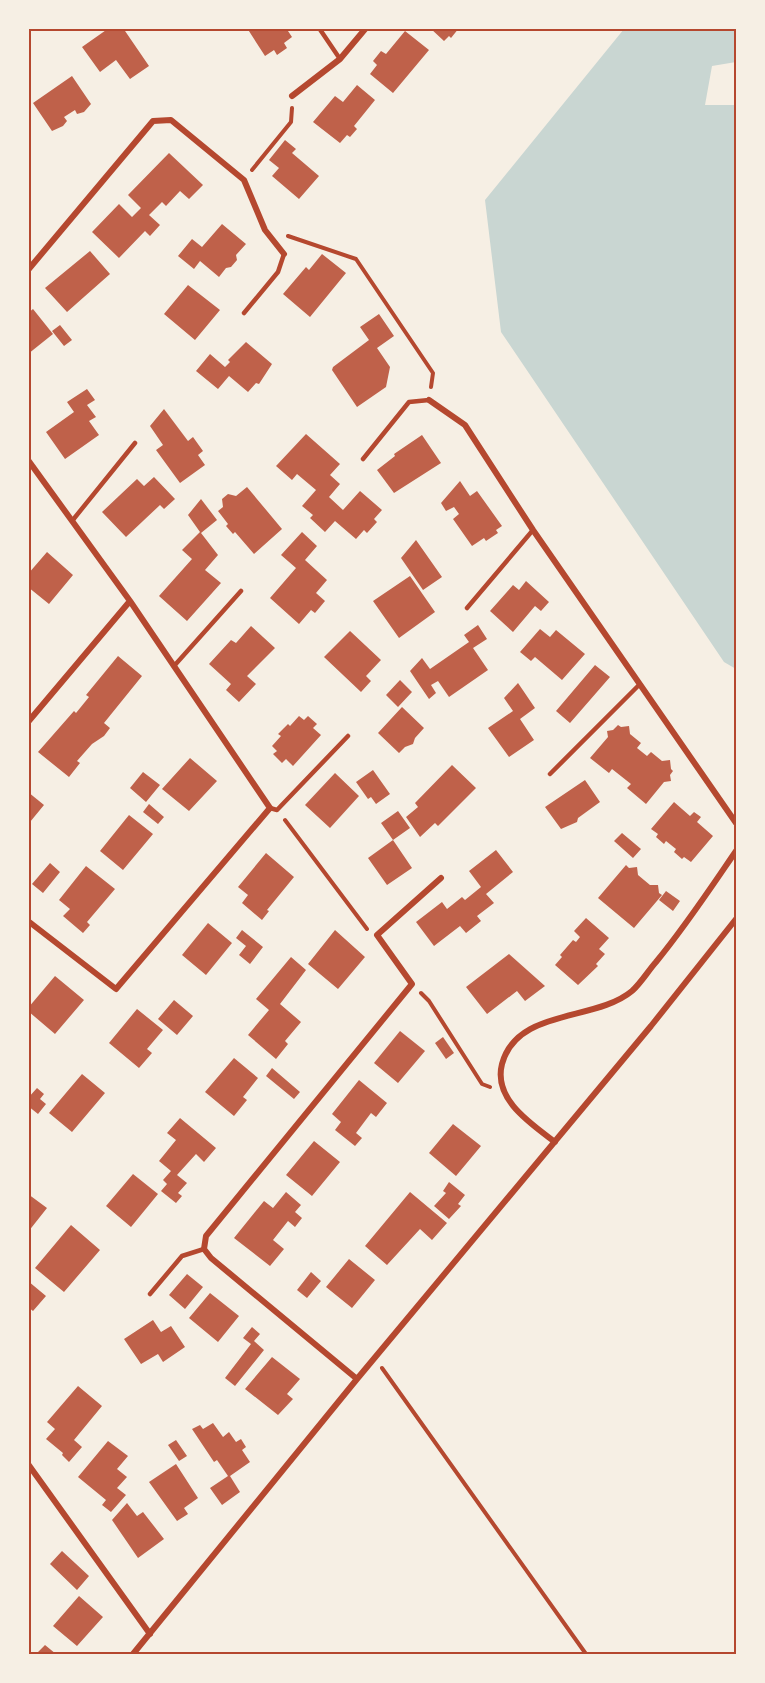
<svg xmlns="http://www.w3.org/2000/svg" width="765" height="1683" font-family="'Source Sans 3',sans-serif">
<rect width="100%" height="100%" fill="#f6efe4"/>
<path fill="#c9d6d2" d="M624 29H736V62L712 66 705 105H736V669L724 662 501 332 485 200Z"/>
<path fill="#bf614a" d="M109 28H123L149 66 130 79 116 60 100 72 82 47Z
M247 28H286L292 37 284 43 287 48 277 55 274 50 265 56Z
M430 28H459L451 38 449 36 444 41Z
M405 31 429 50 393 93 370 74 377 65 373 61 381 51 386 54Z
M72 76 91 104 84 112 77 114 75 110 64 117 67 121 63 126 52 131 33 103Z
M357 85 375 100 354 126 357 129 350 137 347 135 340 143 313 122 335 96 343 102Z
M285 140 296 149 292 153 319 176 299 199 272 176 279 168 269 160Z
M169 153 203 185 189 199 180 191 166 206 162 202 149 215 160 225 150 236 145 231 119 258 92 232 119 204 132 217 141 208 128 195Z
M222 224 246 244 236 255 237 260 231 267 226 268 219 277 200 261 194 269 178 256 192 239 202 247Z
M90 251 110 274 67 312 45 288Z
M322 254 346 273 310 317 283 294 306 267 309 270Z
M188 285 220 310 195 340 164 314Z
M33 309 53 334 28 354V313Z
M379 314 394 336 377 348 390 367 386 387 357 407 332 370 333 367 369 340 360 327Z
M60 325 72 340 64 346 52 331Z
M246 342 272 364 259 384 256 383 248 392 229 376 218 389 196 371 210 354 225 367 230 362 228 360Z
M87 389 95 400 87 405 96 417 89 421 99 435 65 459 46 432 74 412 67 402Z
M164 409 188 441 193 437 203 451 198 455 205 465 180 483 156 450 163 445 150 426Z
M306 434 340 464 330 475 340 484 329 497 343 510 360 491 382 510 374 519 377 522 367 533 364 530 356 539 335 521 325 532 310 518 313 515 302 506 316 490 297 474 292 480 276 466Z
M422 435 441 463 394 493 377 470 395 456 394 454Z
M154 477 175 499 164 509 160 505 126 537 102 512 137 479 144 486Z
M460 481 470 496 477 491 502 526 496 530 498 533 486 541 484 538 472 546 453 519 459 514 454 507 446 511 441 503Z
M247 487 282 529 254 554 235 532 233 534 226 526 228 524 218 511 223 507 222 499 228 494 236 496Z
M201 499 217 520 201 533 218 555 205 570 221 583 187 621 159 596 192 559 182 550 200 532 188 515Z
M302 532 317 546 305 560 327 580 316 593 325 601 315 613 311 610 299 624 270 598 296 568 281 555Z
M416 540 442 577 423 590 401 558Z
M47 552 73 575 49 604 28 587V574Z
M410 576 435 612 399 638 373 601Z
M526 581 549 602 541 611 535 606 513 632 490 611 513 585 519 590Z
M478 625 487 639 473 648 488 670 449 697 438 681 431 685 436 693 429 699 410 671 422 658 430 669 469 642 464 635Z
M251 626 275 648 247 676 256 684 239 702 226 690 231 684 209 664 231 640 236 643Z
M540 629 550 637 556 630 585 654 562 680 535 657 531 661 520 652Z
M350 631 381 660 366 676 371 681 361 692 324 657Z
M118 656 142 676 104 723 110 728 104 736 92 744 77 761 80 763 69 777 38 752 74 711 76 713 89 697 86 695Z
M595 665 610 677 570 723 556 711Z
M400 680 412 692 398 707 386 695Z
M518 683 535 708 520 719 534 740 509 757 488 728 513 711 504 698Z
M402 707 424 728 415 738 413 744 405 747 399 753 378 733Z
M299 716 304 720 308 716 317 724 313 728 321 735 293 766 286 759 282 763 273 754 277 751 272 746 281 736 278 734 288 724 290 726Z
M618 725 621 727 629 726 630 734 641 743 637 748 647 756 651 752 662 761 670 760 671 769 673 771 670 775 671 781 664 782 646 804 627 788 631 784 612 769 609 773 590 758 608 737 607 731 613 730Z
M190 758 217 781 189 811 162 789Z
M452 765 476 788 438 826 435 823 420 837 406 817 418 807 415 803Z
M373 770 390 794 376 804 371 797 368 799 356 782Z
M143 772 160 785 146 802 130 788Z
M335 773 359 796 330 828 305 805Z
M585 780 600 802 578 818 577 822 561 829 545 807Z
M28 792 44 805 30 822 28 820Z
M674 802 690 816 694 812 701 817 697 822 713 836 691 862 684 857 682 859 674 852 676 849 666 841 664 844 656 837 658 834 651 829Z
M149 804 164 817 158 824 143 812Z
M398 811 410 828 393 840 412 868 387 885 368 858 393 840 381 823Z
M129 815 153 834 123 870 100 851Z
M622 833 641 849 633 858 614 841Z
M496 850 513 872 486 894 494 903 477 916 481 921 466 933 460 926 434 946 416 922 442 902 447 909 462 897 465 900 481 887 469 871Z
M266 853 294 877 267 910 269 911 262 920 242 903 248 895 238 887Z
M50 863 60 872 43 893 32 884Z
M626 865 629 868 637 867 638 875 650 885H658L659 893 662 895 634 928 598 898Z
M86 866 115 889 87 922 90 925 83 933 63 916 70 909 59 900Z
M666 891 680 901 673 911 659 900Z
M586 918 609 938 599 949 605 954 596 964 598 966 578 985 555 965 562 957 560 955 573 940 576 942 580 937 574 931Z
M208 923 232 943 206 975 182 955Z
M242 930 263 947 250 964 239 955 246 946 236 938Z
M335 930 365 957 338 989 308 964Z
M509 954 545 986 525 1001 517 991 487 1014 466 987Z
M291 957 306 970 280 1004 301 1022 285 1041 288 1044 276 1059 248 1035 269 1010 256 999Z
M55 976 84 1000 55 1034 28 1011V1008Z
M174 1000 193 1016 177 1035 158 1019Z
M137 1009 163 1030 147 1049 152 1053 139 1068 109 1043Z
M400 1031 425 1051 398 1083 374 1063Z
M443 1037 454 1053 446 1059 435 1043Z
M234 1058 258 1078 243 1097 247 1100 234 1116 205 1092Z
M272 1068 300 1092 294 1099 266 1076Z
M82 1074 105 1093 72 1132 49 1113Z
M359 1080 387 1103 376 1117 371 1113 356 1133 362 1138 355 1146 335 1130 341 1122 332 1114Z
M37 1088 44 1094 40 1099 46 1104 38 1114 28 1106V1098Z
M180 1118 216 1148 204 1162 196 1154 177 1175 187 1183 178 1193 182 1196 176 1203 161 1191 167 1184 163 1180 171 1171 159 1161 176 1140 167 1133Z
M453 1124 481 1146 456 1176 429 1153Z
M314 1141 340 1162 312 1196 286 1175Z
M133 1174 158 1194 131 1227 106 1206Z
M449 1182 465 1195 458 1204 461 1206 449 1219 434 1206 446 1193 443 1191Z
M286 1192 301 1205 295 1212 302 1218 295 1227 288 1221 273 1240 284 1249 270 1266 234 1238 264 1201 273 1208Z
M410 1192 447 1223 432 1240 420 1229 387 1265 365 1246Z
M28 1194 47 1208 28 1232Z
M71 1225 100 1250 64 1292 35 1268Z
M349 1259 375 1280 352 1308 326 1287Z
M311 1272 321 1281 307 1298 297 1290Z
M187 1274 203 1287 185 1309 169 1295Z
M28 1281 46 1296 33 1311 28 1307Z
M210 1293 239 1316 218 1342 189 1318Z
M153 1320 161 1332 171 1326 185 1347 163 1362 158 1354 141 1364 124 1339Z
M252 1327 260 1334 254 1341 264 1350 235 1386 225 1378 251 1344 243 1338Z
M272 1357 300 1379 287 1394 293 1399 278 1415 245 1389Z
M78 1386 102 1406 74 1440 82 1447 69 1462 62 1455 63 1453 46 1439 55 1429 47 1422Z
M213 1423 223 1437 229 1432 236 1442 241 1439 246 1447 242 1450 250 1462 230 1476 240 1492 222 1505 210 1488 228 1476 217 1460 214 1462 192 1429 200 1425 203 1429Z
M176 1440 187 1456 179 1461 168 1445Z
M108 1441 128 1456 117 1469 127 1477 117 1488 126 1495 111 1512 102 1505 106 1500 78 1477Z
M176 1464 198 1498 184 1508 188 1514 177 1521 149 1482Z
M127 1503 137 1516 143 1512 164 1539 138 1558 112 1520Z
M62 1551 89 1576 77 1590 50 1564Z
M79 1596 103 1617 77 1646 53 1626Z
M45 1645 56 1654H36Z"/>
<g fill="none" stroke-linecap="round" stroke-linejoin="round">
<path stroke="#b5482f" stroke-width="4" d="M252 170 291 122 292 108
M288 236 356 259 433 373 431 387
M285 820 367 929
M421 993 429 1001 482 1084 490 1087
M382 1368 586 1654"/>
<path stroke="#b5482f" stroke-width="4.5" d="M319 28 340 59
M244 313 278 272 284 254
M363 459 409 402 429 400
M72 521 135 443
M467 608 533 530
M174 666 241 591
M550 774 640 684
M270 808 277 810 348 736
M150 1294 182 1256 204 1249"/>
<path stroke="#b5482f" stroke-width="6" d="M292 96 340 59 366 28
M28 270 153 121 171 120 244 180 265 230 284 254
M429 400 465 425 533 530 736 823
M28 460 130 601 270 808 116 989 28 921
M28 722 130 601
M555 1142C530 1123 493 1099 502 1064 517 1008 595 1022 632 991 641 983 648 971 656 962 685 927 710 889 736 851
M357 1379 211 1258 204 1249 206 1236 412 984 377 935 441 878
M28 1464 150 1634
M133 1654 357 1379 651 1026 736 919"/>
</g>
<rect width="765" height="1683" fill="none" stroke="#f6efe4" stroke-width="60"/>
<rect x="30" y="30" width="705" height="1623" fill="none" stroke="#b5482f" stroke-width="2"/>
</svg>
